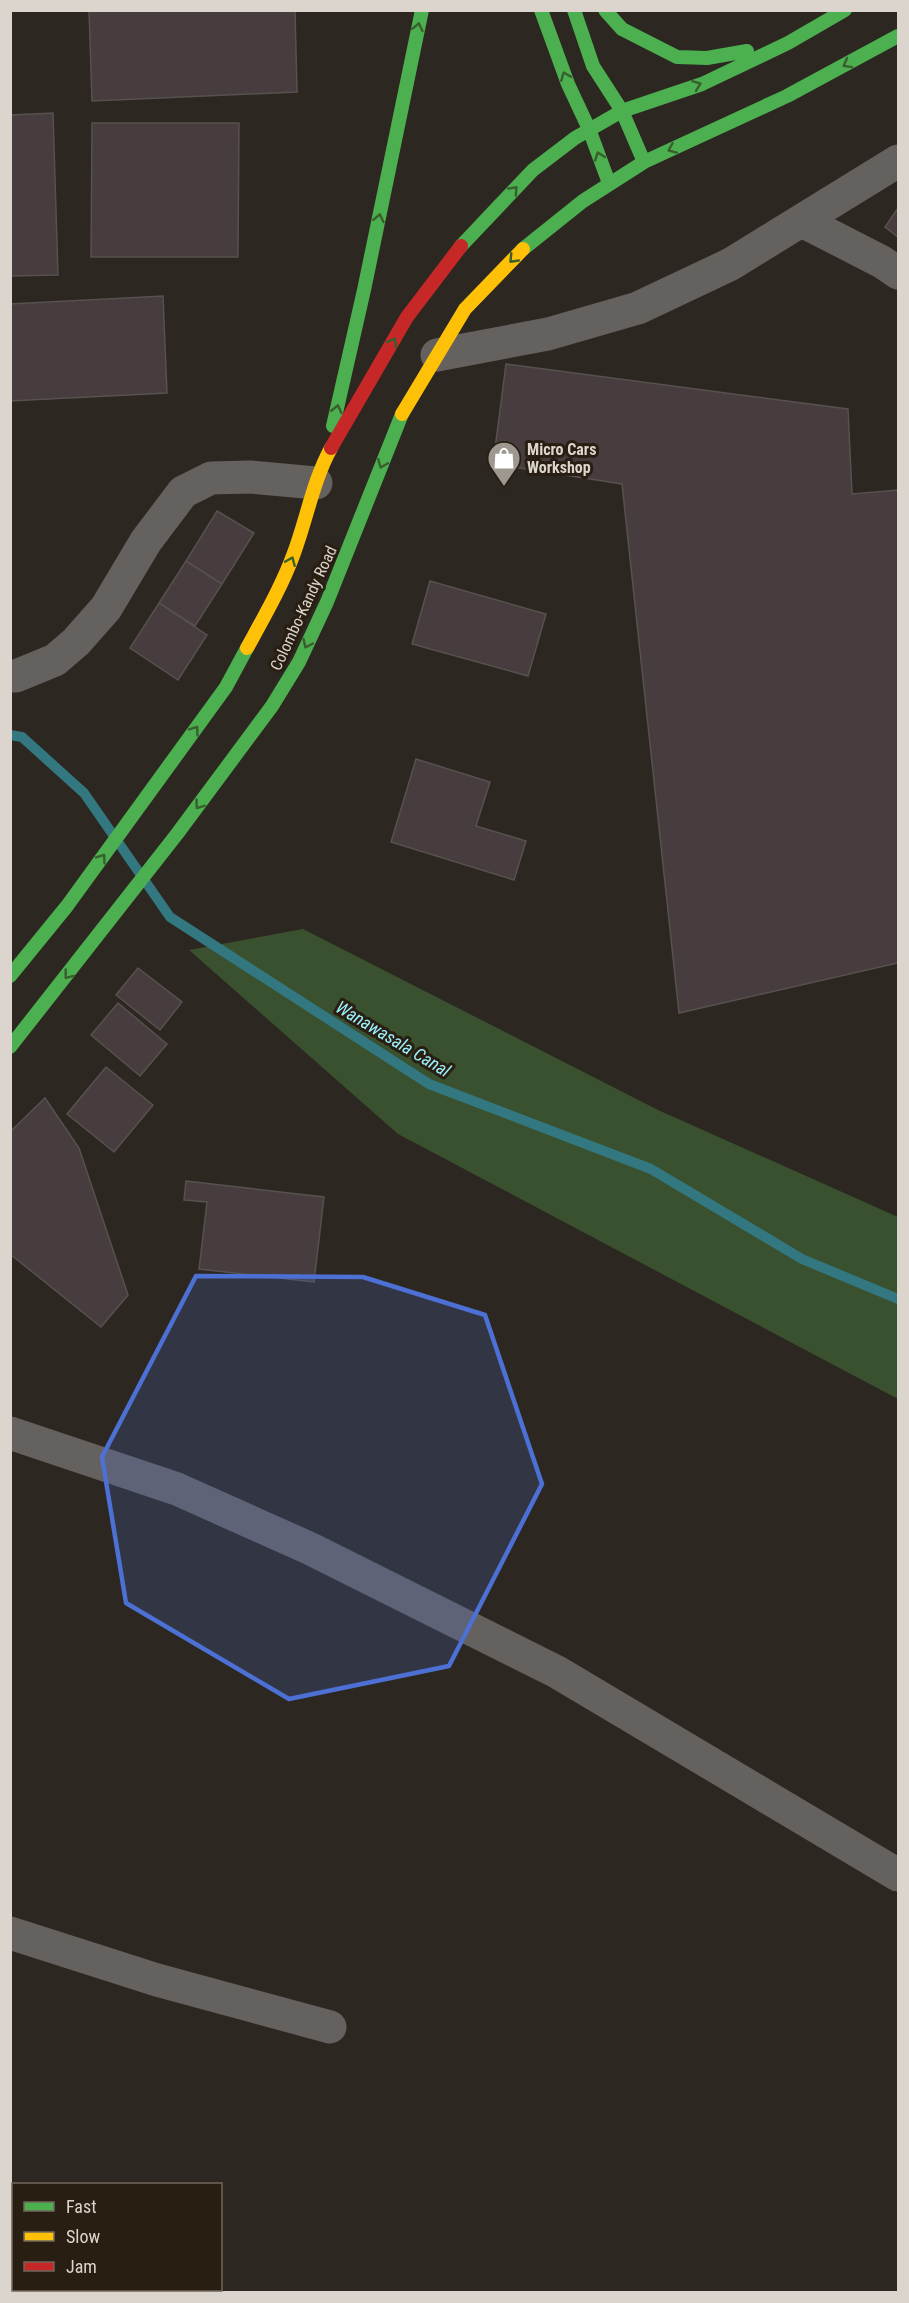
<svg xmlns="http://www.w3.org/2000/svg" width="909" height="2303" font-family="'Roboto Condensed',sans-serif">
<rect width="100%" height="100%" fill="#2c2720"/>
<path fill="#39512f" d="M303 929 658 1110 898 1217V1399L398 1134 189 950Z"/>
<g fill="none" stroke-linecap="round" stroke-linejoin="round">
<path stroke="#337881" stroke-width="10" d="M10 735 22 737 84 793 170 917 429 1084 651 1169 802 1259 898 1299"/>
</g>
<path fill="#483d3e" stroke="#57514f" stroke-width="1.5" d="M89 10H295L297 92 92 101Z
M53 113 58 275 10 276V115Z
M92 123H239L238 257H91Z
M898 208V237L885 227Z
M163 296 167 393 10 401V304Z
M506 364 848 409 852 494 898 490V963L679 1013 622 484 493 464Z
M217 511 254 533 222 584 186 561Z
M186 561 222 584 195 626 159 603Z
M430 581 546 614 528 676 412 644Z
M159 603 207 635 178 680 130 648Z
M416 759 490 782 476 826 526 841 514 880 391 842Z
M138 968 182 1002 160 1030 116 995Z
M118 1003 167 1044 140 1076 91 1035Z
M106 1067 153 1105 114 1152 67 1114Z
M45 1098 79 1148 128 1295 101 1327 10 1254V1132Z
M186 1181 324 1197 314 1282 199 1269 207 1202 184 1200Z"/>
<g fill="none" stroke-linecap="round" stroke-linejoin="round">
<path stroke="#65615f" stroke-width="33" d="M802 221 882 262 898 273
M437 355 548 334 638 308 731 264 898 161
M10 676H16L55 660 76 642 106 608 146 541 183 492 211 478 250 477 316 483
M10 1433 177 1489 311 1549 557 1672 898 1875
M10 1933 157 1980 330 2027
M10 2231 14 2233
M35 2290 36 2292"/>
<path stroke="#4caf50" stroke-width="14" d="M541 10 568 84 589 129 609 183
M574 10 593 66 622 111 644 162
M605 10 622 29 677 57 707 58 747 51
M461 246 533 170 575 138 622 111 702 84 788 43 845 10
M523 249 583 201 644 162 787 96 898 36
M333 426 364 290 422 10
M10 976 67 906 226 687 247 648
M10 1047 177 834 272 706 299 662 327 602 402 414"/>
<path stroke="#ffc107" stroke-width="14" d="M402 414 465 309 523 249
M247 648C264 617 282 586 294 553 307 518 313 481 331 448"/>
<path stroke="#c62828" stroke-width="14" d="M331 448 407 317 461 246"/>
</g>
<defs><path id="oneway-chevron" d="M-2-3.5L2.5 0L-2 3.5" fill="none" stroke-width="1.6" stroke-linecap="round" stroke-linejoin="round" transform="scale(1.5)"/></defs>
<g stroke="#385f2d">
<use href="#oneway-chevron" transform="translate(418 27) rotate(-78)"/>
<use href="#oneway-chevron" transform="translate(847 64) rotate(151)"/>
<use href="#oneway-chevron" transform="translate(565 76) rotate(-112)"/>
<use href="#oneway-chevron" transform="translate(697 85) rotate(-20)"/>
<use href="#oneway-chevron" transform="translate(672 149) rotate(156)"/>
<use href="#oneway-chevron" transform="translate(599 156) rotate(-110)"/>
<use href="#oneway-chevron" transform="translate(514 190) rotate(-47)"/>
<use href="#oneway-chevron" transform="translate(379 218) rotate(-79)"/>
<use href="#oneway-chevron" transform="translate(513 259) rotate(134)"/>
<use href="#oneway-chevron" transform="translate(393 342) rotate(-61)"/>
<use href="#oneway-chevron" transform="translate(337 409) rotate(-77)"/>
<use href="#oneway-chevron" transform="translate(382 464) rotate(112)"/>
<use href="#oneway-chevron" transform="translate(291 561) rotate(-67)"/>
<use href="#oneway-chevron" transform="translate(307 644) rotate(115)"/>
<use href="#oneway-chevron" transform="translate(195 730) rotate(-54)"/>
<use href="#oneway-chevron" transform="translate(199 805) rotate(126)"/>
<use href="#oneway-chevron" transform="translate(102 858) rotate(-54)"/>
<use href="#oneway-chevron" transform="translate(68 975) rotate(128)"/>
</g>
<path fill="#4d70d5" fill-opacity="0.2" stroke="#4d70d5" stroke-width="4.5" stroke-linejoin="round" d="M196 1276 363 1277 485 1315 542 1484 449 1666 289 1699 126 1603 102 1457Z"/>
<defs>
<symbol id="shop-pin" viewBox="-11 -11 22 30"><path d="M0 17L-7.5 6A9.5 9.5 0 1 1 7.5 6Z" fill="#9e9890" stroke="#281e11"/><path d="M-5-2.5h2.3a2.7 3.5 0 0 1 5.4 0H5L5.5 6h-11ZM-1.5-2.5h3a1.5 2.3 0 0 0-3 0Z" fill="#fff"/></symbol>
</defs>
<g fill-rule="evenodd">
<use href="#shop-pin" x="485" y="439" width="38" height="52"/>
</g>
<g text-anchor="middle" stroke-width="6" stroke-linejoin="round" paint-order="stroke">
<g font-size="16" font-weight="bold" fill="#dcd5cd" stroke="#281e11" text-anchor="start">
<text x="527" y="455">Micro Cars<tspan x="527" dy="18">Workshop</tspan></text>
</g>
<g font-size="16" fill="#dcd5cd" stroke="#281e11">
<text transform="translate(303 608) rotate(-65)" y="6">Colombo-Kandy Road</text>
</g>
<g font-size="18" font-style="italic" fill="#9bf0fe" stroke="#281e11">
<text transform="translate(393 1039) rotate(31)" y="6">Wanawasala Canal</text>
</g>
</g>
<rect width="909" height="2303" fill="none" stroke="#dcd5cd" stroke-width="24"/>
<rect x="12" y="2183" width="210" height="108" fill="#281e11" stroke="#70675c" stroke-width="1.5"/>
<rect x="24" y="2202" width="30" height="9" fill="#4caf50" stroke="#70675c" stroke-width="1.5"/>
<text x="66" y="2213" font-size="18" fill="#dcd5cd">Fast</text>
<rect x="24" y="2232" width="30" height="9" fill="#ffc107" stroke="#70675c" stroke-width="1.5"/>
<text x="66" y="2243" font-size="18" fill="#dcd5cd">Slow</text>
<rect x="24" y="2262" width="30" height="9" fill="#c62828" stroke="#70675c" stroke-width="1.5"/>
<text x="66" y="2273" font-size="18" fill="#dcd5cd">Jam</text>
</svg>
